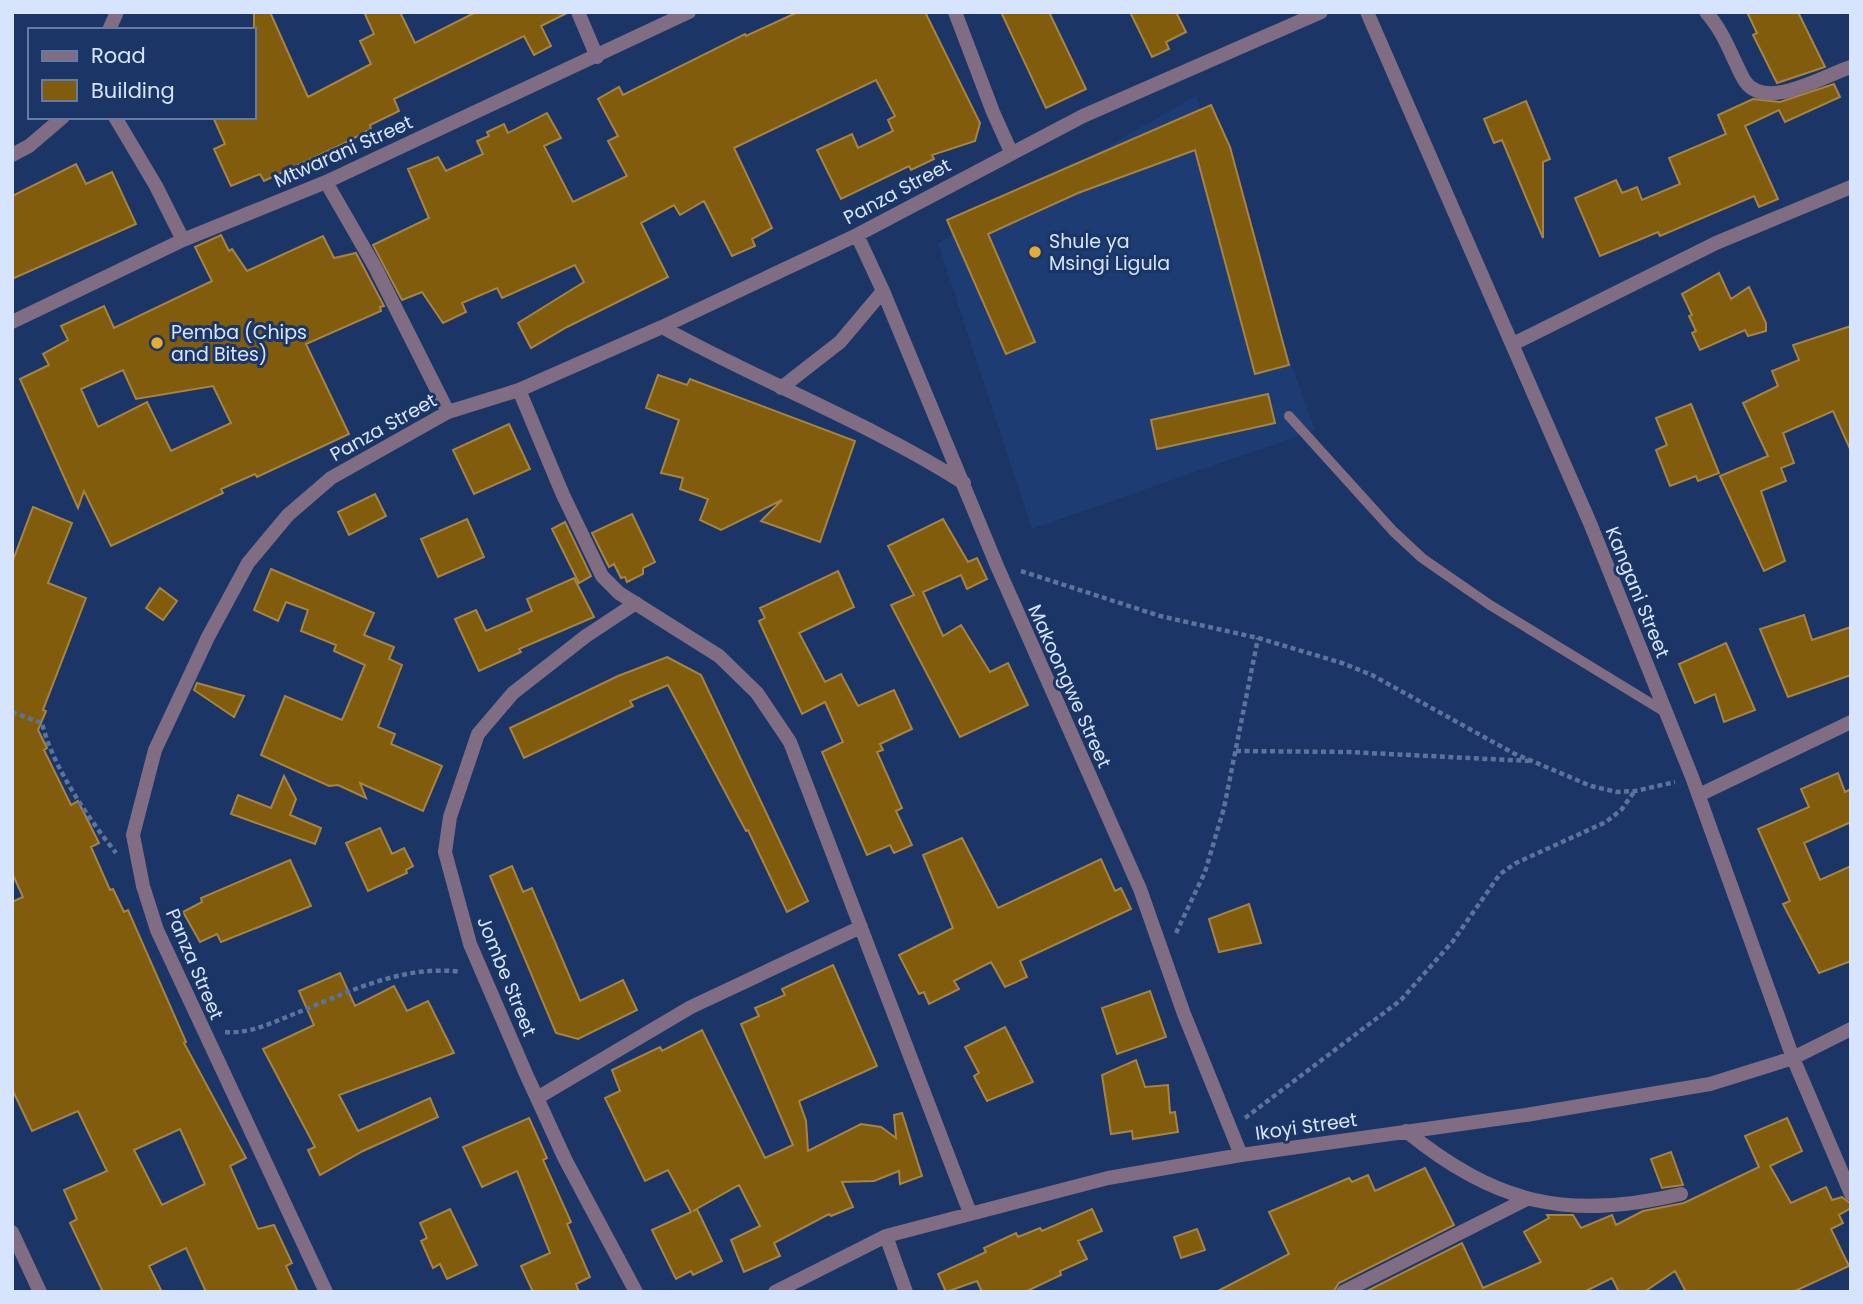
<svg xmlns="http://www.w3.org/2000/svg" width="1863" height="1304" font-family="Poppins,sans-serif">
<rect width="100%" height="100%" fill="#1a3566"/>
<path fill="#1d3c74" d="M1196 96 1315 430 1032 529 938 243Z"/>
<path fill="#805c0c" stroke="#a78444" stroke-width="2" fill-rule="evenodd" d="M254 12H270L308 97 371 64 360 41 374 34 364 12H400L415 43 476 12H569L541 26 551 46 534 55 524 36 394 99 399 111 370 125 371 129 343 144 264 181 260 174 231 186 214 149 225 144 213 117H254Z
M798 12H925L980 123 975 141 932 155 934 159 911 170 909 166 841 199 817 150 852 134 858 148 893 131 888 120 895 116 876 80 734 148 772 228 752 239 755 246 732 256 704 201 680 215 674 205 641 223 668 277 567 327 531 348 518 323 584 282 575 265 502 298 497 288 462 303 466 312 443 323 422 292 402 300 373 245 429 218 408 169 438 157 446 171 483 154 477 141 489 136 487 132 504 124 508 133 547 113 561 138 544 146 573 202 627 176 608 141 618 136 598 99 619 87 623 95 745 34 746 36Z
M1001 12H1049L1086 89 1046 108Z
M1130 12H1176L1186 32 1166 42 1169 49 1152 57Z
M1747 12H1798L1825 67 1777 83 1753 35 1757 33Z
M1834 84 1840 97 1785 122 1779 110 1745 126 1778 199 1759 207 1754 196 1660 236 1658 232 1600 256 1575 198 1616 180 1622 193 1637 187 1642 200 1680 184 1669 158 1726 134 1718 115 1753 99 1780 102Z
M1526 101 1550 159 1543 162V238L1502 140 1494 143 1484 119Z
M1211 105 1230 147 1289 365 1255 374 1195 150 1078 193 988 234 1035 342 1006 354 947 220Z
M76 164 86 184 112 172 136 224 12 279V196Z
M221 235 229 251 232 249 247 271 323 236 334 258 356 253 384 306 380 307 381 311 306 344 349 434 257 477 255 474 221 489 223 493 111 546 84 491 78 508 20 379 49 365 43 354 68 340 61 326 104 306 114 328 212 281 195 247ZM123 370 136 399 213 386 231 423 171 451 147 402 98 427 81 389Z
M1719 273 1731 299 1749 287 1766 323V331L1748 336 1745 330 1700 350 1692 333 1696 331 1689 316 1692 315 1682 294Z
M1851 326V451L1833 411 1783 433 1794 463 1781 468 1786 481 1761 491 1785 561 1764 571 1720 476 1768 456 1743 403 1778 386 1772 371 1799 360 1793 345Z
M658 375 687 385 690 379 855 441 820 542 761 521 782 500 721 530 700 520 708 499 680 489 683 478 661 473 679 420 646 408Z
M1268 394 1275 423 1157 449 1151 420Z
M1691 404 1719 473 1698 481 1696 476 1670 486 1656 450 1667 445 1656 418Z
M509 424 530 469 474 494 453 450Z
M375 494 386 516 349 535 338 512Z
M33 507 72 523 48 583 86 598 43 710 46 711 38 730 47 748 44 750 71 805 78 801 99 843 91 847 110 890 113 889 124 912 128 910 186 1042 184 1043 246 1158 230 1166 258 1229 274 1225 292 1263 286 1266 298 1292H206L186 1248 149 1266 162 1292H103L70 1223 77 1219 64 1190 107 1171 78 1111 32 1131 12 1089V902L23 897 12 873V563ZM180 1129 205 1184 162 1205 134 1150Z
M632 514 655 562 643 568V574L627 582 625 577 621 578 614 564 609 567 592 533Z
M467 519 484 557 438 577 421 539Z
M943 519 968 562 977 558 987 579 967 589 961 575 923 592 943 636 961 625 990 672 1008 663 1028 705 960 737 891 605 914 595 888 546Z
M565 522 591 576 579 583 552 529Z
M271 569 374 613 364 635 394 647 389 659 402 665 378 727 395 734 391 744 442 766 423 811 360 783 366 798 338 785 329 786 261 755 285 696 342 720 365 665 334 651 336 645 301 631 308 610 286 602 278 621 254 610Z
M838 571 854 607 799 633 825 682 841 674 858 706 894 690 912 729 880 744 883 750 877 752 902 808 896 811 912 845 894 853 890 845 867 855 822 752 843 742 825 702 802 714 759 621 765 618 760 608Z
M574 578 594 617 519 649 521 652 479 671 455 619 476 610 486 631 532 611 527 599Z
M160 588 177 601 163 620 146 608Z
M1804 615 1812 640 1851 627V675L1788 697 1760 629Z
M1726 643 1755 710 1724 722 1715 694 1695 703 1679 664Z
M667 657 701 675 808 901 787 912 748 830 746 831 668 685 630 701 633 706 524 758 510 728 618 676Z
M197 683 244 696 234 717 194 690Z
M1838 773 1845 792 1851 789V822L1804 843 1820 880 1851 866V961L1819 973 1783 904 1790 901 1758 829 1809 807 1801 789Z
M284 776 296 799 290 815 321 828 315 844 231 814 238 795 271 808Z
M380 828 392 854 404 848 413 866 406 870 407 873 368 891 346 843Z
M962 838 998 908 1101 859 1115 891 1121 888 1131 909 1020 961 1027 977 1005 987 991 962 954 981 959 989 929 1004 924 992 919 994 899 955 953 928 923 855Z
M290 860 311 906 221 942 217 934 200 942 183 912 202 902 201 898Z
M512 866 523 892 532 888 580 1001 623 980 637 1010 578 1039 556 1033 490 876Z
M1249 904 1261 943 1219 952 1209 919Z
M833 965 877 1066 799 1101 806 1121 808 1151 861 1124 881 1127 896 1138 894 1115 902 1113 922 1176 900 1184 899 1171 874 1181 842 1182 853 1207 831 1216 829 1214 774 1243 780 1256 744 1272 731 1240 760 1226 739 1185 693 1211 697 1209 722 1261 693 1275 691 1271 676 1279 652 1230 691 1212 668 1170 645 1181 605 1098 620 1091 612 1070 660 1047 662 1051 702 1030 765 1158 793 1145 741 1024 759 1016 755 1008 785 995 782 989Z
M340 973 355 1006 394 986 407 1011 428 1001 454 1053 339 1095 358 1131 430 1098 438 1117 363 1151 320 1175 308 1150 315 1147 263 1049 314 1025 299 991Z
M1150 991 1166 1037 1117 1054 1102 1008Z
M1005 1027 1033 1082 987 1101 974 1076 979 1073 965 1047Z
M1136 1060 1145 1087 1168 1085 1170 1113 1175 1112 1178 1132 1133 1139 1132 1131 1111 1134 1102 1075Z
M529 1118 547 1158 543 1160 571 1222 567 1224 590 1277 576 1284 579 1292H533L521 1266 550 1253 517 1171 482 1187 463 1147Z
M1787 1118 1802 1151 1770 1166 1791 1203 1826 1187 1832 1200 1842 1197 1851 1204V1208L1839 1215 1843 1223 1831 1229 1849 1266 1793 1292H1686L1675 1271 1644 1292H1619L1612 1278 1584 1292H1365L1462 1243 1483 1288 1541 1262 1524 1232 1549 1218 1547 1215H1573L1581 1228 1612 1215 1616 1225 1643 1211 1684 1203 1759 1167 1745 1136Z
M1671 1152 1683 1185 1662 1188 1651 1159Z
M1425 1168 1454 1225 1339 1283 1333 1292H1216L1289 1254 1269 1212 1349 1178 1352 1182 1368 1175 1375 1191Z
M450 1209 477 1265 447 1279 440 1264 433 1268 421 1241 427 1238 420 1223Z
M1092 1209 1102 1231 1078 1241 1087 1259 1060 1271 1061 1275 1025 1292H982L977 1281 946 1292 938 1274 986 1252 984 1248 1016 1233 1018 1237 1040 1228 1042 1231Z
M1197 1229 1205 1250 1181 1258 1174 1237Z"/>
<g fill="none" stroke-linecap="round" stroke-linejoin="round">
<path stroke="#5c739b" stroke-width="4.5" stroke-dasharray="5 3.5" stroke-linecap="butt" d="M1021 571 1160 616 1258 638 1342 663 1372 675 1513 753 1591 786 1617 792 1635 791 1675 782
M12 712 42 723C52 766 89 819 116 853
M1236 751 1349 752 1529 761
M1176 933 1205 872 1224 808 1258 638
M225 1032C250 1034 271 1023 294 1014 346 993 403 964 461 972
M1245 1118 1401 1000 1453 941 1500 874 1516 863 1606 822 1622 809 1634 792"/>
<path stroke="#806c83" stroke-width="10" d="M1289 416 1393 531 1422 558 1490 605 1665 712"/>
<path stroke="#806c83" stroke-width="14" d="M578 12 597 57
M955 12 993 112 1011 152
M1367 12 1590 523 1692 777 1793 1058 1851 1194
M1706 12C1724 32 1731 55 1743 78 1762 114 1822 76 1851 67
M109 30 117 12
M115 117 156 186 183 240
M12 155 29 146 63 117
M326 182 375 267 448 412
M857 235 883 291 997 566 1140 889 1184 1014 1241 1155
M12 322 183 240 326 182 689 12
M662 327C761 382 868 422 964 483
M1513 344 1716 243 1851 187
M781 388 840 342 883 291
M519 390 563 495 602 576 619 593 719 656 757 693 790 742 970 1213
M1699 795 1851 722
M537 1098 691 1007 861 927
M1406 1131C1496 1204 1568 1221 1681 1194
M12 1232 40 1292
M886 1236 906 1292
M326 1292 157 930 143 886 133 835 155 750 208 637 248 563 288 515 331 478 448 412 519 390 662 327 857 235 1083 116 1321 12
M636 1292 565 1159 526 1074 470 944 445 852 450 817 478 734 513 693 586 636 636 603
M775 1292 886 1236 1108 1178 1241 1155 1526 1115 1710 1084 1793 1058 1851 1029
M1343 1292 1525 1200"/>
</g>
<g fill="#e6ad36" stroke="#1a3566" stroke-width="2.5">
<circle cx="1035" cy="252" r="7"/>
<circle cx="157" cy="343" r="7"/>
</g>
<g text-anchor="middle" stroke-width="6" stroke-linejoin="round" paint-order="stroke">
<g font-size="19" fill="#d6e4fd" stroke="#1a3566">
<text transform="translate(343 151) rotate(-24)" y="7">Mtwarani Street</text>
<text transform="translate(897 191) rotate(-28)" y="7">Panza Street</text>
<text transform="translate(383 427) rotate(-29)" y="7">Panza Street</text>
<text transform="translate(1638 592) rotate(68)" y="7">Kangani Street</text>
<text transform="translate(1070 686) rotate(66)" y="7">Makoongwe Street</text>
<text transform="translate(195 964) rotate(67)" y="7">Panza Street</text>
<text transform="translate(507 976) rotate(68)" y="7">Jombe Street</text>
<text transform="translate(1306 1126) rotate(-8)" y="7">Ikoyi Street</text>
</g>
<g font-size="19" fill="#d6e4fd" stroke="#1a3566" text-anchor="start">
<text x="1049" y="248">Shule ya<tspan x="1049" dy="22">Msingi Ligula</tspan></text>
<text x="171" y="339">Pemba (Chips<tspan x="171" dy="22">and Bites)</tspan></text>
</g>
</g>
<rect width="1863" height="1304" fill="none" stroke="#d6e4fd" stroke-width="28"/>
<rect x="28" y="28" width="228" height="91" fill="#1a3566" stroke="#657ba2" stroke-width="2"/>
<rect x="42" y="51" width="35" height="10" fill="#806c83" stroke="#657ba2" stroke-width="2"/>
<text x="91" y="63" font-size="21" fill="#d6e4fd">Road</text>
<rect x="42" y="80" width="35" height="21" fill="#805c0c" stroke="#657ba2" stroke-width="2"/>
<text x="91" y="98" font-size="21" fill="#d6e4fd">Building</text>
</svg>
